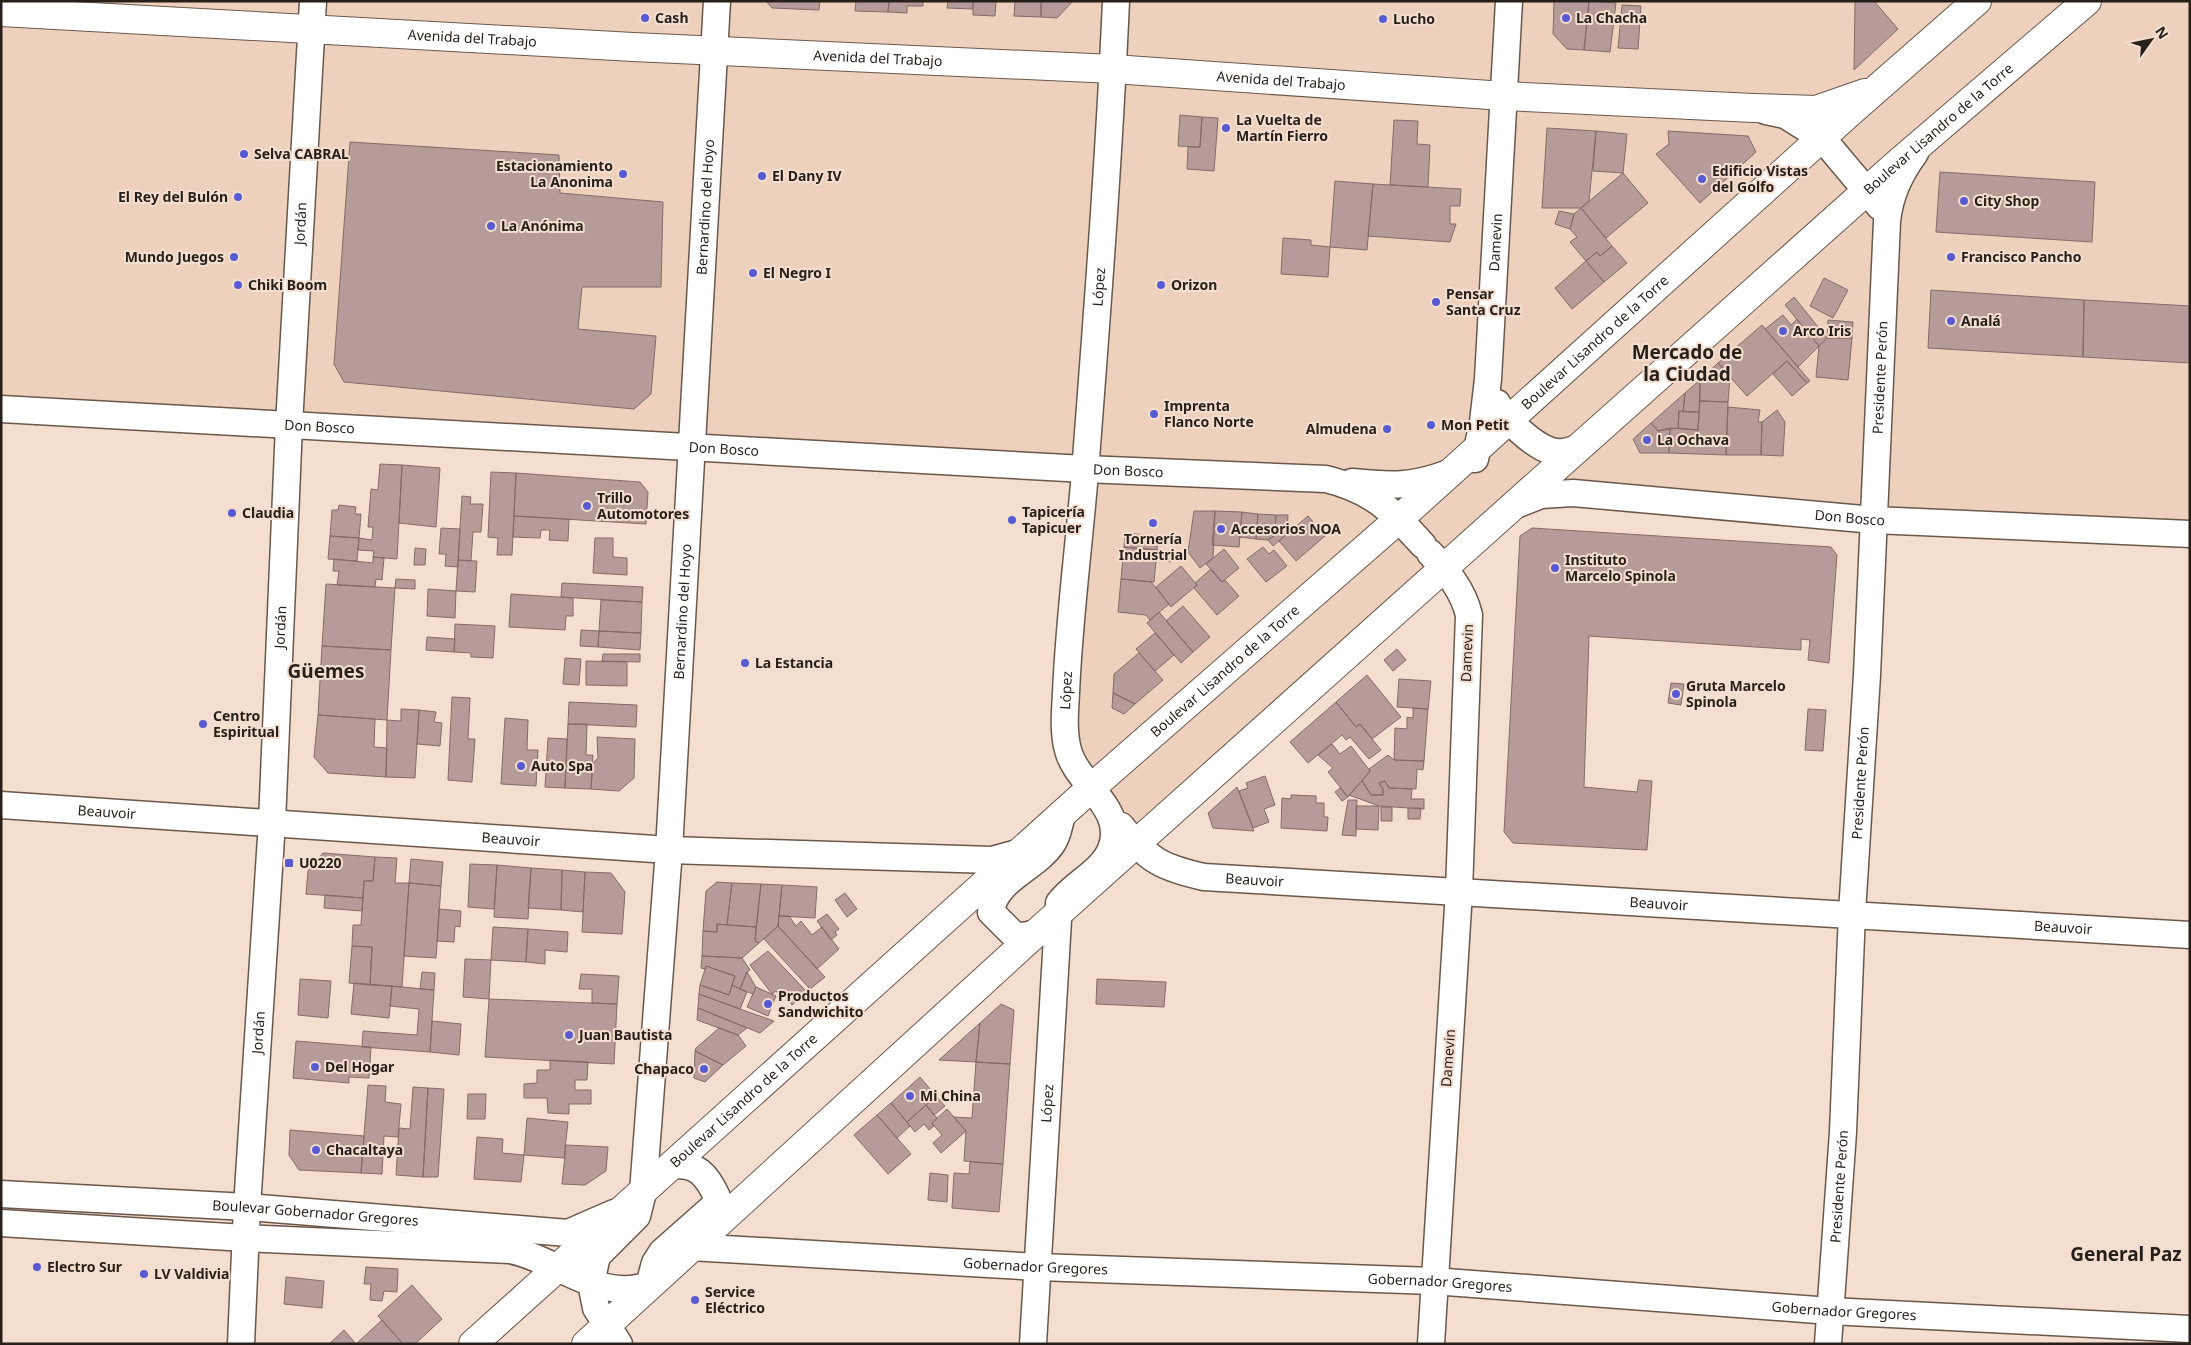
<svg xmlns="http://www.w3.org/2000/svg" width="2191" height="1345" font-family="'Noto Sans',sans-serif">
<rect width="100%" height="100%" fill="#f4decf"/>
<path fill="#eed1bd" d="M1 1H2190V534L1541 496 1137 845 1075 766 1085 470 1 409Z"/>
<path fill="#b69c98" stroke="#846b68" d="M766 1H820L819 10 772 8Z
M856 1H889L888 12 855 11Z
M889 1H923V6H907V13L888 12Z
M948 1H973V9L947 8Z
M973 1H996L995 16 973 15Z
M1015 1H1041V17L1014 16Z
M1041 1H1073L1057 18 1041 17Z
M1554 1H1589L1584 50 1567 49 1553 34Z
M1589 1 1616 3 1610 52 1584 50Z
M1855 1H1874L1898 29 1854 70Z
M1622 5 1641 6 1638 49 1618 48Z
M1180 115 1202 117 1200 147 1178 146Z
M1202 117 1218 118 1214 171 1187 169 1188 147H1200Z
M1394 120 1418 121 1417 144 1430 145 1428 187 1390 185Z
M1547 128 1596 131 1589 201 1581 208H1542Z
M1596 131 1627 134 1623 173 1593 171Z
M1668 131 1748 136 1756 152 1700 203 1656 154 1669 144Z
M350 142 559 155 560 193 663 202 661 287H582L578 329 656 336 651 394 634 409 344 382 334 364Z
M1940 172 2095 182 2092 242 1936 232Z
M1623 173 1648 203 1606 238 1581 208Z
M1335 181 1373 184 1367 250 1330 247Z
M1373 184 1461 189 1460 206H1450V224H1456L1450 242 1368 236Z
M1581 208 1612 246 1600 256 1597 252 1586 261 1570 242 1577 237 1570 229 1574 214Z
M1559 211 1574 214 1570 229 1555 224Z
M1283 238 1311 240V245L1330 247 1328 277 1281 274Z
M1612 246 1627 263 1604 282 1586 261 1597 252 1600 256Z
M1586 261 1604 282 1572 309 1555 288Z
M1824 278 1848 290 1833 318 1810 306Z
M1931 290 2084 300 2083 357 1928 348Z
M1794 297 1827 338 1819 346 1785 305Z
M2084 300 2190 306V363L2083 357Z
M1783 315 1791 325 1797 319 1819 346 1798 367 1765 329Z
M1828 320 1853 322 1852 338H1827Z
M1762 325 1810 381 1807 383 1787 361 1747 396 1718 363Z
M1827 338H1852L1848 380 1816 377 1819 346Z
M1787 361 1807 383 1792 396 1773 374Z
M1718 363 1730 377 1728 402 1700 401V380Z
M1700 380 1699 412H1683L1685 393Z
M1685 393 1683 412 1679 411 1678 428 1658 431 1651 423Z
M1700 401 1728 402 1726 455 1669 453 1670 428 1698 430Z
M1728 407 1760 410 1758 422H1762L1761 455H1726Z
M1777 410 1785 422 1783 456 1761 455 1762 422Z
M1679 411 1699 412 1698 430 1678 428Z
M1651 423 1658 431 1670 428 1669 453H1640L1633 439Z
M380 464 402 465 397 559 373 557 374 551 358 550 359 538 372 540 373 527H368L371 489 378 490Z
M402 465 440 468 436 527 399 523Z
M491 472 516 473 512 555H497L498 538 488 537Z
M516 473 640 482 648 492 646 524 514 516Z
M462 496 471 497 470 504H483L481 532H473L471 561 458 560Z
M339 505 356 507 355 514H361L359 538 330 536 332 510H338Z
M1194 511H1215L1213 558 1200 568 1188 552Z
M1215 511 1242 512 1239 547 1212 545Z
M1242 512 1258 514 1256 539 1240 537Z
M1258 514 1276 515 1274 536 1268 540 1256 539Z
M1276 515H1288L1287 534 1273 546 1268 540 1274 536Z
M514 516 569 519 568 541 549 540 550 530H541L540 538 513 537Z
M1308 516 1325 536 1296 561 1279 541Z
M441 528 460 529 458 567 445 566 446 554H439Z
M1532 528 1831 547 1837 555 1829 663 1808 660 1810 640 1801 639V650L1589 636 1584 787 1637 792 1639 780 1652 781 1647 850 1513 843 1504 832 1520 536Z
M1125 533 1158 536 1157 550 1124 547Z
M330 536 359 538 357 561 328 559Z
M595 538H613V557L627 558V575L593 573Z
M1124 547 1157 550 1154 582 1121 579Z
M1263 547 1269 554 1274 550 1287 566 1266 582 1247 559Z
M415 548 426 549 425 565H414Z
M1224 549 1239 568 1222 582 1206 564Z
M1157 550 1173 552 1172 562 1156 560Z
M373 557 384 558 382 580 376 579 375 587 337 585 339 571H333L334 559 373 563Z
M458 560 477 561 475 592 456 591Z
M1181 566 1197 585 1171 607 1156 587Z
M1211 569 1222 582 1225 580 1239 596 1217 615 1194 588 1197 585 1195 583Z
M396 579 415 580V589L395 588Z
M1121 579 1151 582 1169 604 1150 620 1146 615 1118 612Z
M562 583 643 587 642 602 561 597Z
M326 584 395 588 391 650 322 646Z
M428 589 456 591 455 618 427 616Z
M511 594 573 598V616H566L565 630 509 627Z
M601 600 642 602 641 633 599 631Z
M1183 606 1210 637 1193 652 1166 621Z
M1159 612 1193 652 1181 663 1147 623Z
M455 624 495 626 493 658 471 657V653L454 652Z
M581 630 599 631 598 647 580 646Z
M599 631 641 633 640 650 598 647Z
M1155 633 1174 655 1155 671 1136 649Z
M427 637 455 639 454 652 426 650Z
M322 646 391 650 387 720 318 715Z
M1397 649 1406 660 1393 671 1384 660Z
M1139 653 1163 680 1135 704 1113 693 1114 674Z
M603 654H640V662L602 661Z
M565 658 581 659 579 685 563 684Z
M586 661 627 662V686L586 685Z
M1367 675 1401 717 1372 739 1360 724 1356 727 1336 702Z
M1399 679 1431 681 1428 709 1397 707Z
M1671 683 1684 684 1681 705 1668 703Z
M1113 693 1135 704 1124 714 1112 708Z
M452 697 470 698 468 739H475L472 782 448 780Z
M569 702 637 705 636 727 568 724Z
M1336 702 1356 727 1360 724 1381 750 1369 759 1350 737 1346 740 1342 735 1308 763 1290 742Z
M1413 708 1428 709 1424 761 1394 760 1395 728 1407 729V717L1413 718Z
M401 709 419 710 415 778 386 777 387 720 401 721Z
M1808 709 1826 710 1823 751 1805 750Z
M419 710 436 712 434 722 442 723 440 746 417 744Z
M318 715 375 719 374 747 387 748 386 777 328 773 314 757Z
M505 718 528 720 527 750H538L536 786 501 784Z
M568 724H587L586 755H593L591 789 565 788Z
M597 737 635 739 634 778 619 791 591 789 593 763 598 758Z
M548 738 567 739 565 788 545 787Z
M1332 744 1340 754 1351 746 1370 771 1348 797 1328 772 1333 768 1318 755Z
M1388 755 1394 760 1424 761 1423 770 1417 769 1416 789 1389 788 1385 781 1379 783 1383 789V795H1371L1362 781 1370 771 1369 769Z
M1265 776 1275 805 1264 809 1269 822 1253 828 1239 791 1248 788 1246 783Z
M1362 781 1371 795H1383V789L1379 783 1385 781 1389 788 1412 789 1411 799H1424V809L1379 806 1349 795Z
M1237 787 1254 831 1213 828 1208 813Z
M1340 788 1348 797 1342 801 1335 792Z
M1291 795 1316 796V803H1324V817H1328L1327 831 1281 828 1282 798 1291 799Z
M1348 800H1357L1356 836 1342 835Z
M1356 806H1379L1378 830 1356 829Z
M1381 807H1392V821H1381Z
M1408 808H1421L1420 819H1408Z
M323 853 375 857 373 881H364L363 898 306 894 308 871Z
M375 857 397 858 395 883H409L402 987 370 985 372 947 352 946 353 925H361L364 881H373Z
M411 859 443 862 441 886 409 883Z
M470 864 497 865 494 909 468 907Z
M497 865 531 868 528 919 494 917Z
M531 868 562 870 561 910 528 908Z
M562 870 585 872 583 912 561 910Z
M585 872 611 873 625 892 622 934 582 932Z
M717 882 732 883 727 925 717 924V932L703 931 706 891Z
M409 883 441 886 436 958 404 956Z
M732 883 761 884 756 927 727 925Z
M761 884 782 885 778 926 759 943 755 941Z
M782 885 817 887 815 918 779 916Z
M845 893 857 909 847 917 835 900Z
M325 895 363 898 362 911 324 908Z
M439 909 461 911 460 927 455 926 454 942 437 941Z
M827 914 839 929 835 932 837 935 831 940 817 921Z
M779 916H789L796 926 801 921 812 935 822 927 839 949 817 969 778 926Z
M717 924 756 927 755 941 759 943 742 958 702 956 703 931 717 932Z
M778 926 825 977 810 989 764 939Z
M493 927 528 929 526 962 491 960Z
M528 929 568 932 567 952 545 950V964L526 962Z
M352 946 372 947 370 985 349 983Z
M768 951 807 992 792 1005 784 994 781 997 776 991 772 994 750 965Z
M702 956 742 958 750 970 747 972 740 989 732 985 735 976 706 966 705 969 701 968Z
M465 959 491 960 489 999 463 997Z
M706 966 735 976 729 995 700 985Z
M422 972 435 973 434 990 420 989Z
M747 972 756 987 753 994 740 989Z
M581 974 619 976 617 1004 592 1003V989H579Z
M300 979 331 981 328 1018 298 1015Z
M1097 979 1166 982 1164 1007 1096 1004Z
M354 983 392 986 389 1018 351 1014Z
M700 985 729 995 732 985 747 992 740 1009 699 994Z
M392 986 434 990 430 1052 362 1047 363 1031 417 1035 419 1009 390 1006Z
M756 987 776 996 768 1016 747 1007Z
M699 994 740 1009 774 1021 760 1033 698 1008Z
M489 999 617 1004 614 1064 485 1057Z
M1001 1004 1014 1010 1010 1064 976 1062 980 1023Z
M698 1008 747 1028 738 1035 697 1020Z
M432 1021 461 1024 459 1055 430 1052Z
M980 1023 976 1062 939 1060Z
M719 1028 738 1035 746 1046 723 1065 695 1051 696 1048Z
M296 1041 371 1047 369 1078 349 1077V1083L293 1078Z
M695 1051 723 1065 705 1082 694 1078Z
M550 1060 588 1062 587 1080H575V1090H591V1104H569V1114L548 1113 547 1098H524V1084L537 1083V1070H550Z
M976 1062 1010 1064 1003 1164 964 1161 966 1131 954 1117 972 1118Z
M920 1077 936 1096 907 1122 891 1103Z
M368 1085 386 1086 385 1102 401 1104 398 1137 384 1136 382 1174 361 1173Z
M413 1087 428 1088 423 1177 396 1175 399 1128 410 1129Z
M428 1088 444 1089 438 1177H423Z
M468 1094H486L485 1119H467Z
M936 1096 945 1106 934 1115 926 1105Z
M891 1103 910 1126 897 1138 877 1115Z
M926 1105 937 1118 932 1123 934 1126 929 1130 924 1124 915 1132 907 1122Z
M947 1109 966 1131 941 1153 933 1143 942 1135 932 1123Z
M877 1115 911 1154 888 1174 854 1135Z
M527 1118 568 1122 564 1158 524 1155Z
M290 1130 364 1136 361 1173 299 1170 289 1155Z
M477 1137 503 1139 502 1153 524 1155 521 1182 474 1179Z
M566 1145 608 1147 606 1171 585 1185 562 1184Z
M970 1162 1003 1164 999 1212 952 1208 954 1173 969 1174Z
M930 1173 948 1175 947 1202 928 1200Z
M366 1267 398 1269 397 1292 384 1291 382 1301 370 1300 371 1284H364Z
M286 1277 324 1281 322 1308 284 1304Z
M412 1285 442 1319 415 1344H403L378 1316Z
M382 1320 403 1344H356Z
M344 1330 356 1344H329Z"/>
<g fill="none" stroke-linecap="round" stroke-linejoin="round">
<defs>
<g id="minor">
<path d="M1766 111 1785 115 1822 138 1880 207"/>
<path d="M1497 403C1504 419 1534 446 1551 451 1561 454 1569 451 1578 448"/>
<path id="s1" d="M1 409 1085 469 1326 479C1374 491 1391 510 1423 545"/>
<path id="s2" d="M1475 459 1483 422 1488 379 1509 1"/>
<path d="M1352 482C1392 486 1411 487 1449 473"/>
<path id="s3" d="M1513 506 1541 495 1573 493 1874 520 2190 534"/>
<path d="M1430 553C1447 571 1463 590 1469 615L1459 891 1431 1344"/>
<path id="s4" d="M1 805 669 850 992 860 1021 852"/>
<path id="s5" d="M1121 826C1147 860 1163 868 1204 877L2190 935"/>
<path d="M1037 933 1024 936 1014 935 991 912C994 880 1035 869 1052 844 1058 836 1059 825 1062 815"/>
<path id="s6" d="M1 1194 247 1207 568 1233 614 1213"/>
<path d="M1 1223 245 1238 510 1250C557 1259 599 1303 649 1285L655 1263 662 1252 714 1206 717 1197C707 1175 696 1162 671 1166"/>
<path id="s7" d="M690 1247 1038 1267 1433 1281 1830 1311 2190 1329"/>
<path id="s8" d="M241 1344 247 1207 272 822 289 425 313 1"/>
<path id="s9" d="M619 1344 596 1308 591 1283 597 1256 637 1216 643 1192 669 850 717 1"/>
<path id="s10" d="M1033 1344 1059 903C1074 883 1102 872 1111 849 1127 808 1077 785 1068 750 1063 732 1065 712 1066 693 1069 620 1079 546 1085 472 1097 316 1109 158 1116 1"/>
<path id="s11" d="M1828 1344 1843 1132 1852 913 1867 675 1887 221C1890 195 1899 175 1915 153"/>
</g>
<g id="tertiary">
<path id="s12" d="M1 12 633 47 1113 69 1504 96 1753 108 1816 110 1865 93"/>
<path id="s13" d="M473 1344 1091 788 1399 519 1848 114 1977 1"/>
<path id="s14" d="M586 1344 1024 944 1531 490 1898 163 2087 1"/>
</g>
</defs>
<use href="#minor" stroke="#6a584b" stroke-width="29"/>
<use href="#tertiary" stroke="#6a584b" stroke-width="30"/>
<use href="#minor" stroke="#fff" stroke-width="26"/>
<use href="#tertiary" stroke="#fff" stroke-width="28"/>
</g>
<g fill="#575bd3" stroke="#f4decf" stroke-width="2">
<circle cx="645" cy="18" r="5"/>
<circle cx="1566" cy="18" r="5"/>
<circle cx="1383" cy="19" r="5"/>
<circle cx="1226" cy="128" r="5"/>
<circle cx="244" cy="154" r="5"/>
<circle cx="623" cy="174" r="5"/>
<circle cx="762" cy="176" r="5"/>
<circle cx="1702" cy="179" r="5"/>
<circle cx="238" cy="197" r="5"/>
<circle cx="1964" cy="201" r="5"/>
<circle cx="491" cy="226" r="5"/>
<circle cx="234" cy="257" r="5"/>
<circle cx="1951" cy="257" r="5"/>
<circle cx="753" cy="273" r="5"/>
<circle cx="238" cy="285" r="5"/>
<circle cx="1161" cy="285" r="5"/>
<circle cx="1436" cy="302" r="5"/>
<circle cx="1951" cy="321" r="5"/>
<circle cx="1783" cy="331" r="5"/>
<circle cx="1154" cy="414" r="5"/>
<circle cx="1431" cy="425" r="5"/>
<circle cx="1387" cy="429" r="5"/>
<circle cx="1647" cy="440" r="5"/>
<circle cx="587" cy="506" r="5"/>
<circle cx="232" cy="513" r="5"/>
<circle cx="1012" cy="520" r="5"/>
<circle cx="1153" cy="523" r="5"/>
<circle cx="1221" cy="529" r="5"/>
<circle cx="1555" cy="568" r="5"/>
<circle cx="745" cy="663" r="5"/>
<circle cx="1676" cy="694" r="5"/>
<circle cx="203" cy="724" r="5"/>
<circle cx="521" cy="766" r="5"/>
<rect x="284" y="858" width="10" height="10" rx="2.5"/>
<circle cx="768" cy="1004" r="5"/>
<circle cx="569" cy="1035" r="5"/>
<circle cx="315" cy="1067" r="5"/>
<circle cx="704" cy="1069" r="5"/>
<circle cx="910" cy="1096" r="5"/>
<circle cx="316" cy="1150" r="5"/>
<circle cx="37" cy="1267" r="5"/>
<circle cx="144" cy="1274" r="5"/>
<circle cx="695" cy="1300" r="5"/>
</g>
<g text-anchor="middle" stroke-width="4" stroke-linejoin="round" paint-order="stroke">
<g font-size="14" font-weight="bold" fill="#271f19" stroke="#f4decf" text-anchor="start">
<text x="655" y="23">Cash</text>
<text x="1576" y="23">La Chacha</text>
<text x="1393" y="24">Lucho</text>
<text x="1236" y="125">La Vuelta de<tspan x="1236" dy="16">Martín Fierro</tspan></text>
<text x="254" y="159">Selva CABRAL</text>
<text x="613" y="171" text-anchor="end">Estacionamiento<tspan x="613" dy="16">La Anonima</tspan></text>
<text x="1712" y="176">Edificio Vistas<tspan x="1712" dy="16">del Golfo</tspan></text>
<text x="772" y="181">El Dany IV</text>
<text x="228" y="202" text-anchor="end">El Rey del Bulón</text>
<text x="1974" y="206">City Shop</text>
<text x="501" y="231">La Anónima</text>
<text x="224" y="262" text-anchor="end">Mundo Juegos</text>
<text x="1961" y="262">Francisco Pancho</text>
<text x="763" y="278">El Negro I</text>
<text x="248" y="290">Chiki Boom</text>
<text x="1171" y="290">Orizon</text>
<text x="1446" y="299">Pensar<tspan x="1446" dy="16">Santa Cruz</tspan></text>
<text x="1961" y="326">Analá</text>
<text x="1793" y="336">Arco Iris</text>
<text x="1164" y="411">Imprenta<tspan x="1164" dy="16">Flanco Norte</tspan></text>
<text x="1441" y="430">Mon Petit</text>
<text x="1377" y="434" text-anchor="end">Almudena</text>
<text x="1657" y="445">La Ochava</text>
<text x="597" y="503">Trillo<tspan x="597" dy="16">Automotores</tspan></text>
<text x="1022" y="517">Tapicería<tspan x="1022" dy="16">Tapicuer</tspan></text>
<text x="242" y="518">Claudia</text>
<text x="1231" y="534">Accesorios NOA</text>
<text x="1153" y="544" text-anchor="middle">Tornería<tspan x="1153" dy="16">Industrial</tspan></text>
<text x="1565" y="565">Instituto<tspan x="1565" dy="16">Marcelo Spinola</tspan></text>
<text x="755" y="668">La Estancia</text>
<text x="1686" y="691">Gruta Marcelo<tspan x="1686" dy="16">Spinola</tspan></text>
<text x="213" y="721">Centro<tspan x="213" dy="16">Espiritual</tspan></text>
<text x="531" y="771">Auto Spa</text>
<text x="299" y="868">U0220</text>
<text x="778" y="1001">Productos<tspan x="778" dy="16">Sandwichito</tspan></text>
<text x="579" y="1040">Juan Bautista</text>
<text x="325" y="1072">Del Hogar</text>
<text x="694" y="1074" text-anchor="end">Chapaco</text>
<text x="920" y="1101">Mi China</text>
<text x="326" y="1155">Chacaltaya</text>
<text x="47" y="1272">Electro Sur</text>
<text x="154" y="1279">LV Valdivia</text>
<text x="705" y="1297">Service<tspan x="705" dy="16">Eléctrico</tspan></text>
</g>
<g font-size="14" fill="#271f19" stroke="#f4decf">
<text dy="5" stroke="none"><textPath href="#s12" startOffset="472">Avenida del Trabajo</textPath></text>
<text dy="5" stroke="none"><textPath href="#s12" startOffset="878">Avenida del Trabajo</textPath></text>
<text dy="5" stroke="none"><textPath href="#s12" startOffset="1282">Avenida del Trabajo</textPath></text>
<text dy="5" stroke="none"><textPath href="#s14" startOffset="1818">Boulevar Lisandro de la Torre</textPath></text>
<text dy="5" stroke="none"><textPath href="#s9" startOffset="1164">Bernardino del Hoyo</textPath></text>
<text dy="5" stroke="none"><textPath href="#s8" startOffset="1122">Jordán</textPath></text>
<text dy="5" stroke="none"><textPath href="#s2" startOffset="218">Damevin</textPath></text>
<text dy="5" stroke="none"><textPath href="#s10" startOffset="1095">López</textPath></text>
<text dy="5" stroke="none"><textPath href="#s13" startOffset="1504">Boulevar Lisandro de la Torre</textPath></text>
<text dy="5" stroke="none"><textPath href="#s11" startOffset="968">Presidente Perón</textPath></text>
<text dy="5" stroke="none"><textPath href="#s1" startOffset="319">Don Bosco</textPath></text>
<text dy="5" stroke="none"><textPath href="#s1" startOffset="724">Don Bosco</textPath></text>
<text dy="5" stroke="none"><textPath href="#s1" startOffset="1129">Don Bosco</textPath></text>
<text dy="5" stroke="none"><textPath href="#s3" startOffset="340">Don Bosco</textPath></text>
<text dy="5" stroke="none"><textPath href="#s9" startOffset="759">Bernardino del Hoyo</textPath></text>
<text dy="5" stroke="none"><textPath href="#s8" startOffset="718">Jordán</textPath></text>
<text transform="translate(1467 653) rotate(-88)" y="5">Damevin</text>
<text dy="5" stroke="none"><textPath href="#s13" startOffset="1009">Boulevar Lisandro de la Torre</textPath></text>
<text dy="5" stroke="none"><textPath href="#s10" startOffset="690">López</textPath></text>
<text dy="5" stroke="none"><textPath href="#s11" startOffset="562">Presidente Perón</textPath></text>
<text dy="5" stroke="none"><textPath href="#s4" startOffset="106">Beauvoir</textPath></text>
<text dy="5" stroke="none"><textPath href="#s4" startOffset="511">Beauvoir</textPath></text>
<text dy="5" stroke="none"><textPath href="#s5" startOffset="151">Beauvoir</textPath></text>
<text dy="5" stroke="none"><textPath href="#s5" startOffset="556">Beauvoir</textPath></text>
<text dy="5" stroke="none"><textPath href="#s5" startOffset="961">Beauvoir</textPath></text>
<text dy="5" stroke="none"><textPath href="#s8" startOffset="312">Jordán</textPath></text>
<text transform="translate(1448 1058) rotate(-86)" y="5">Damevin</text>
<text dy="5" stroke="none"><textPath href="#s13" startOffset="364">Boulevar Lisandro de la Torre</textPath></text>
<text dy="5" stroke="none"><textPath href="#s10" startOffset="241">López</textPath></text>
<text dy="5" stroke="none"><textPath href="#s11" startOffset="158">Presidente Perón</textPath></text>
<text dy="5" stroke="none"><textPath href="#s6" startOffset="315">Boulevar Gobernador Gregores</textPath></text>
<text dy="5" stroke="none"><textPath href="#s7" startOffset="346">Gobernador Gregores</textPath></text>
<text dy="5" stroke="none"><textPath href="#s7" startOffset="751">Gobernador Gregores</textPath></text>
<text dy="5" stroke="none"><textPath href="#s7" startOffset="1156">Gobernador Gregores</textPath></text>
</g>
<g font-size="19" font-weight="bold" fill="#271f19" stroke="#f4decf">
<text x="1687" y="359">Mercado de<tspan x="1687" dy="22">la Ciudad</tspan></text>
<text x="326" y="678">Güemes</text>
<text x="2126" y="1261">General Paz</text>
</g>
</g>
<rect width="2191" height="1345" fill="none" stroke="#271f19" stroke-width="5"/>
<g transform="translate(2151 40) rotate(57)" stroke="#f4decf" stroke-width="4" paint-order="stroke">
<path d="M0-4L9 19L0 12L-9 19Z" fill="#271f19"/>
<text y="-8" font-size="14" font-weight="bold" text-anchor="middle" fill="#271f19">N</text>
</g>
</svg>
